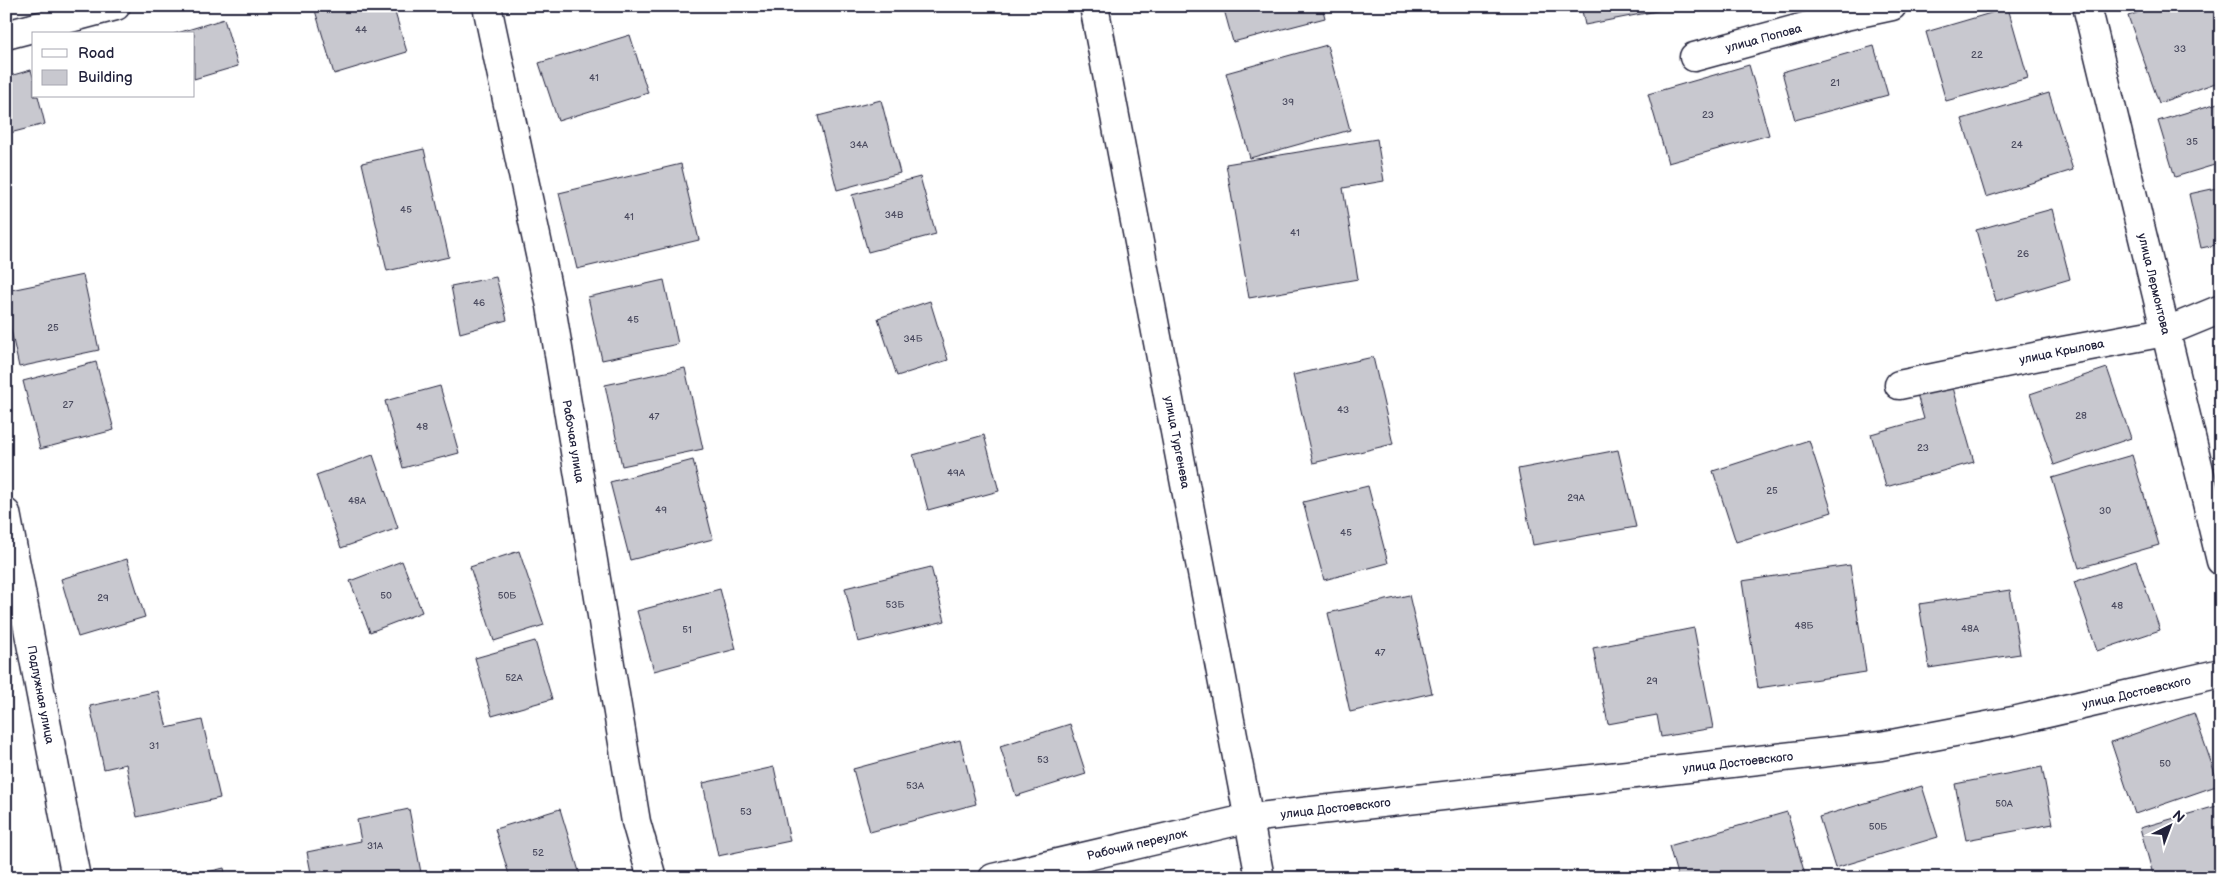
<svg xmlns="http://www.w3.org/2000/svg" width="2227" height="884" viewBox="0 0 2227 884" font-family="'Balsamiq Sans',sans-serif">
  <rect width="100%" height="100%" fill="#fff"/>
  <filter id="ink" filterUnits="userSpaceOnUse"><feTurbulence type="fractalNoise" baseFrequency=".02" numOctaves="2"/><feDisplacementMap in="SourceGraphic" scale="10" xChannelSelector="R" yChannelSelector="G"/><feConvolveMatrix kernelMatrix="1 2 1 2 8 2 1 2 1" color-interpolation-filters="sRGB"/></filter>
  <g filter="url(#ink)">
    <g fill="#c8c8cf" stroke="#22223b">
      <path d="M 317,6 L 393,6 L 407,52 L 334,74 L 314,7 Z"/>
      <path d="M 1223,6 L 1322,6 L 1325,18 L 1233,42 Z"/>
      <path d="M 1581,6 L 1682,6 L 1585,25 Z"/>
      <path d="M 2156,6 L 2221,6 L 2221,81 L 2159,103 L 2128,16 Z"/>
      <path d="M 2008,8 L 2028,78 L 1946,101 L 1926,32 Z"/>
      <path d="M 224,19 L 238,66 L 194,79 L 194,34 L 174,34 Z"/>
      <path d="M 630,35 L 648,93 L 558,121 L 539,63 Z"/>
      <path d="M 1327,45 L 1350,130 L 1250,158 L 1226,73 Z"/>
      <path d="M 1874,46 L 1888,95 L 1795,120 L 1782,72 Z"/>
      <path d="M 1749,65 L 1769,135 L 1668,163 L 1648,94 Z"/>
      <path d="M 31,70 L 34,80 L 34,96 L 38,96 L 45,124 L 6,134 L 6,77 Z"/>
      <path d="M 2049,93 L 2073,170 L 1986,197 L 1962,119 Z"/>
      <path d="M 881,100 L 900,173 L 837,190 L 818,116 Z"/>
      <path d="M 2221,102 L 2221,163 L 2175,177 L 2158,121 Z"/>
      <path d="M 1377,139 L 1384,181 L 1343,188 L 1358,279 L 1249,298 L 1226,164 Z"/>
      <path d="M 424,149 L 449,257 L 387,271 L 362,163 Z"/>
      <path d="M 681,164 L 699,240 L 577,269 L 559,193 Z"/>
      <path d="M 920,177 L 936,234 L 868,252 L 852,195 Z"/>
      <path d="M 2221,187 L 2221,244 L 2201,248 L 2189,194 Z"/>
      <path d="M 2052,209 L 2070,279 L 1996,301 L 1976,230 Z"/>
      <path d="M 83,275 L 99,350 L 19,367 L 6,307 L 6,291 Z"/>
      <path d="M 496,277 L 507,320 L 460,333 L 451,286 Z"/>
      <path d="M 664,280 L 678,344 L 602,360 L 588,297 Z"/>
      <path d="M 930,301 L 948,360 L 897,376 L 878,318 Z"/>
      <path d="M 1373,357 L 1393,444 L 1313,463 L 1293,375 Z"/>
      <path d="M 96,362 L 114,430 L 40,449 L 23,381 Z"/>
      <path d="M 685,368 L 703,449 L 622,466 L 605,385 Z"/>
      <path d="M 2107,368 L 2131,438 L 2054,465 L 2030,394 Z"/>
      <path d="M 1952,384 L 1974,462 L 1886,487 L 1871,434 L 1924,419 L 1917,394 Z"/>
      <path d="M 440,386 L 459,453 L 403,468 L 385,401 Z"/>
      <path d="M 984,435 L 999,491 L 928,510 L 913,455 Z"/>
      <path d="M 1809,440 L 1832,512 L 1736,542 L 1713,471 Z"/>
      <path d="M 1618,450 L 1636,527 L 1533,545 L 1518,469 Z"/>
      <path d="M 373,455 L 398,528 L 341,548 L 316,475 Z"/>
      <path d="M 2132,455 L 2159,545 L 2079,568 L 2052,478 Z"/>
      <path d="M 693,460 L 713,539 L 630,560 L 610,482 Z"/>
      <path d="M 1368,486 L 1388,563 L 1324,580 L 1303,502 Z"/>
      <path d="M 519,551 L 544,625 L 494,641 L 470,567 Z"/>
      <path d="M 127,559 L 145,617 L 78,637 L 61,579 Z"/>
      <path d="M 402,561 L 422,612 L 370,632 L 350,581 Z"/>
      <path d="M 2136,561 L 2160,630 L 2097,651 L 2074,582 Z"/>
      <path d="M 1850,565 L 1866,672 L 1758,688 L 1742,581 Z"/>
      <path d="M 931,567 L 945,621 L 858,642 L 845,588 Z"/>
      <path d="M 720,589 L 736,649 L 654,671 L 637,611 Z"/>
      <path d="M 2010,590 L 2020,654 L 1929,668 L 1919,604 Z"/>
      <path d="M 1409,595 L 1432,693 L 1350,712 L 1328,613 Z"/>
      <path d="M 1694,628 L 1713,728 L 1661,737 L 1657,715 L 1608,724 L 1593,648 Z"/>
      <path d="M 535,641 L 552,699 L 492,716 L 475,658 Z"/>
      <path d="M 158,691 L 167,728 L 202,720 L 220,798 L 137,817 L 126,764 L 104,769 L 90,706 Z"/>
      <path d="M 2194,713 L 2219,785 L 2135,814 L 2111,742 Z"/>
      <path d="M 1070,724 L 1086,774 L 1016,796 L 1000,746 Z"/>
      <path d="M 960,740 L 976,804 L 870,832 L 853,769 Z"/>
      <path d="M 774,767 L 790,841 L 718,856 L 703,783 Z"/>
      <path d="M 2042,767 L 2053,824 L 1966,840 L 1955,784 Z"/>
      <path d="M 1922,786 L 1938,837 L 1835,868 L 1819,817 Z"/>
      <path d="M 2220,805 L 2221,878 L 2154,878 L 2140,828 Z"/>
      <path d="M 409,809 L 422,878 L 312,878 L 307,852 L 361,841 L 357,820 Z"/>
      <path d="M 560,809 L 581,878 L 510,878 L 495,829 Z"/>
      <path d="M 1787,812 L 1806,878 L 1678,878 L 1669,846 Z"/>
      <path d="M 224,868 L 226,878 L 183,878 Z"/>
    </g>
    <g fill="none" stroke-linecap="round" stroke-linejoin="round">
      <defs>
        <g id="minor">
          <path id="s1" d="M 487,6 L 551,306 L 636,822 L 652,878"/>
          <path id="s2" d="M 1094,6 L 1260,878"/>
          <path id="s3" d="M 2087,6 L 2221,561"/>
          <path d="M 6,35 L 116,6"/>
          <path id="s4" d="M 1694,57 L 1845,16 L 1892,6"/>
          <path id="s5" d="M 1899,385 L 2063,351 L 2165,332 L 2221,309"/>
          <path id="s6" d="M 6,513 L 76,878"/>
          <path id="s7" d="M 993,878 L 1250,818 L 1881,746 L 2013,721 L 2221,673"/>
        </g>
      </defs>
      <use href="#minor" stroke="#22223b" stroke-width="31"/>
      <use href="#minor" stroke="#fff" stroke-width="28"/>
    </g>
  </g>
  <g text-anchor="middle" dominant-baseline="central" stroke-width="4" stroke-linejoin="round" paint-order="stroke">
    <g font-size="10" fill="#4c4c60">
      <text x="361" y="30">44</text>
      <text x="2180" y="49">33</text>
      <text x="1977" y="55">22</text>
      <text x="594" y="78">41</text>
      <text x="1835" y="83">21</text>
      <text x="1288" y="102">39</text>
      <text x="1708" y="115">23</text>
      <text x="2192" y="142">35</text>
      <text x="859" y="145">34А</text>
      <text x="2017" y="145">24</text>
      <text x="406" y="210">45</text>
      <text x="894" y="215">34В</text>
      <text x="629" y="217">41</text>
      <text x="1295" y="233">41</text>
      <text x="2023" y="254">26</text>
      <text x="479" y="303">46</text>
      <text x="633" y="320">45</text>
      <text x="53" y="328">25</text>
      <text x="913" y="339">34Б</text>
      <text x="68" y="405">27</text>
      <text x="1343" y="410">43</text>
      <text x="2081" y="416">28</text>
      <text x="654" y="417">47</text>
      <text x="422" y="427">48</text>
      <text x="1923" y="448">23</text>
      <text x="956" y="473">49А</text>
      <text x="1772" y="491">25</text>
      <text x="1576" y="498">29А</text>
      <text x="357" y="501">48А</text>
      <text x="661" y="510">49</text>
      <text x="2105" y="511">30</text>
      <text x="1346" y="533">45</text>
      <text x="386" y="596">50</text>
      <text x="507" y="596">50Б</text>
      <text x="103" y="598">29</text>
      <text x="895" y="605">53Б</text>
      <text x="2117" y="606">48</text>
      <text x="1804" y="626">48Б</text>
      <text x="1970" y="629">48А</text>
      <text x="687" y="630">51</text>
      <text x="1380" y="653">47</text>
      <text x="514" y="678">52А</text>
      <text x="1652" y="681">29</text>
      <text x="154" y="746">31</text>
      <text x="1043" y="760">53</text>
      <text x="2165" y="764">50</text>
      <text x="915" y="786">53А</text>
      <text x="2004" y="804">50А</text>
      <text x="746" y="812">53</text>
      <text x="1878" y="827">50Б</text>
      <text x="375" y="846">31А</text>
      <text x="538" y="853">52</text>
    </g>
    <g font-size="12" fill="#22223b" stroke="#fff">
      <text stroke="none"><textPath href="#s4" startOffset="72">улица Попова</textPath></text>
      <text stroke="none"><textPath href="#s3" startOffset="286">улица Лермонтова</textPath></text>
      <text stroke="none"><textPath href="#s5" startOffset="166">улица Крылова</textPath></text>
      <text stroke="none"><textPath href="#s1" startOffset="444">Рабочая улица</textPath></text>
      <text stroke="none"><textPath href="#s2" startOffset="444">улица Тургенева</textPath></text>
      <text stroke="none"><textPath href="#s7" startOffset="1160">улица Достоевского</textPath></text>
      <text stroke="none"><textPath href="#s6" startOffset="185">Подлужная улица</textPath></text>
      <text stroke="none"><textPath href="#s7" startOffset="755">улица Достоевского</textPath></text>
      <text stroke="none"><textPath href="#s7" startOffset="350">улица Достоевского</textPath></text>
      <text stroke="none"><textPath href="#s7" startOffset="148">Рабочий переулок</textPath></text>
    </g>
  </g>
  <rect width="2227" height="884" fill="none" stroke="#fff" stroke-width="25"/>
  <rect x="12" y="12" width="2202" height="859" fill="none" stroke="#22223b" stroke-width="2" filter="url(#ink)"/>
  <rect x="32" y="32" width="162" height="65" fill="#ffffff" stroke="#a7a7b1"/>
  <rect x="42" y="49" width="25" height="8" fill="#ffffff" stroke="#a7a7b1"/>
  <text x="78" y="58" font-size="15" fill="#22223b">Road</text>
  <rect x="42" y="70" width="25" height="15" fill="#c8c8cf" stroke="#a7a7b1"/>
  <text x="78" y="82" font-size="15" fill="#22223b">Building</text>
  <g transform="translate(2170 826) rotate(42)" stroke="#ffffff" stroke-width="4" paint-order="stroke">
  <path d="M0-4L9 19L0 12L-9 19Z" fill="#22223b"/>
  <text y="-8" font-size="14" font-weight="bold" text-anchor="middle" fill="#22223b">N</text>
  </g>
</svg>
